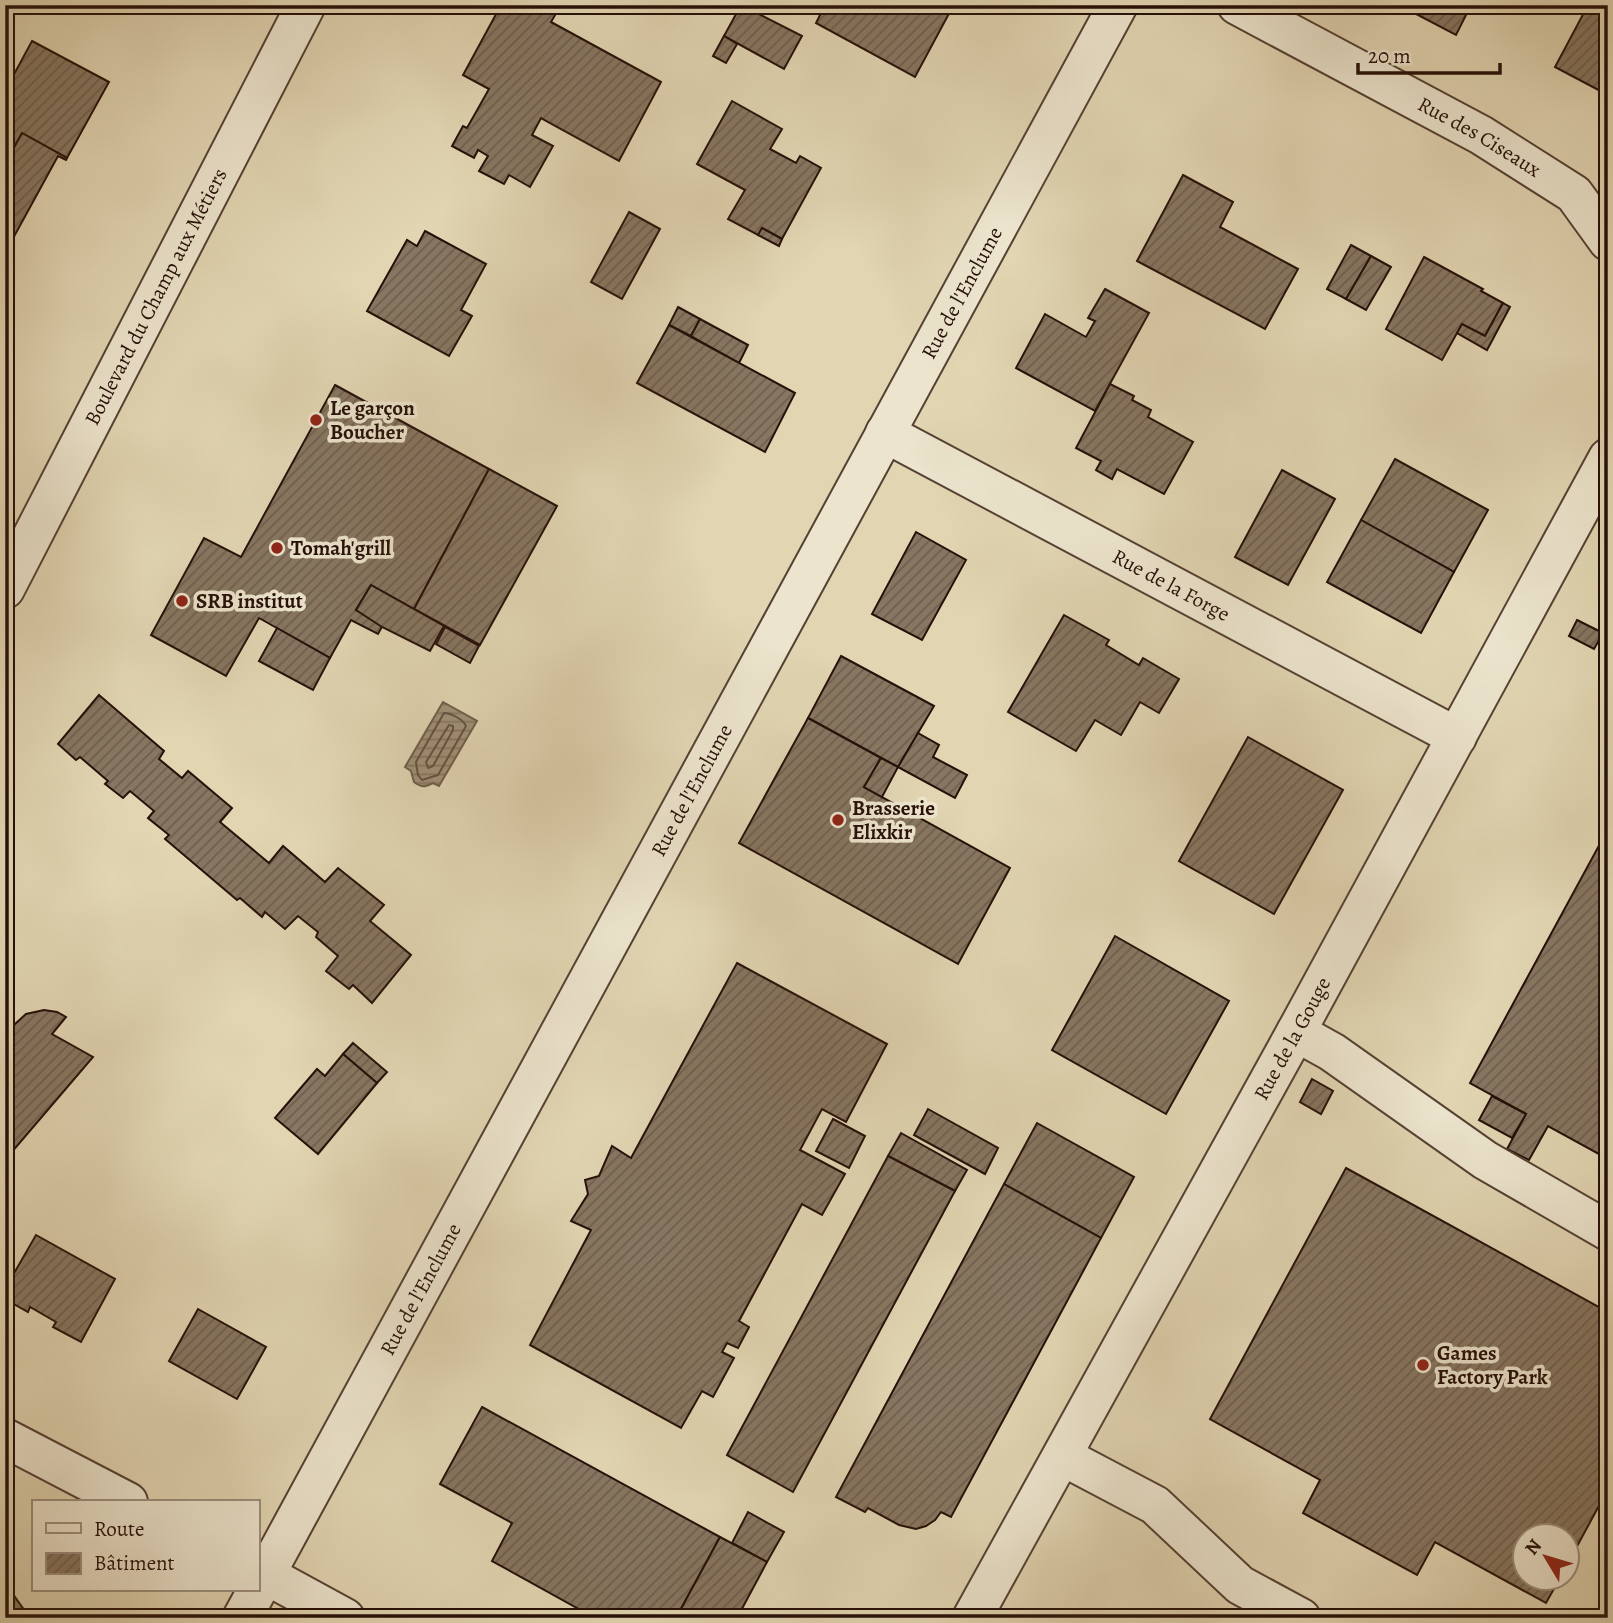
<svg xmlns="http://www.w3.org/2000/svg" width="1613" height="1623" viewBox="0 0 1613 1623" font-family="Alegreya,serif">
  <defs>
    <pattern id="water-rules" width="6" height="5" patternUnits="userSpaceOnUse" patternTransform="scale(1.75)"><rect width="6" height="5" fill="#a19279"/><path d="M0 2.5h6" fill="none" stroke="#837661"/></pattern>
    <pattern id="building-hatch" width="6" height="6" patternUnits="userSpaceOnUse" patternTransform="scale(1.75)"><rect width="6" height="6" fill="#877661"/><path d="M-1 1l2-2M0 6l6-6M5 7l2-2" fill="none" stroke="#6e5f4e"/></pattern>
  </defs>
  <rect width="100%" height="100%" fill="#e1d5b2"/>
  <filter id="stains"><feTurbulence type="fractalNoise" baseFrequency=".00286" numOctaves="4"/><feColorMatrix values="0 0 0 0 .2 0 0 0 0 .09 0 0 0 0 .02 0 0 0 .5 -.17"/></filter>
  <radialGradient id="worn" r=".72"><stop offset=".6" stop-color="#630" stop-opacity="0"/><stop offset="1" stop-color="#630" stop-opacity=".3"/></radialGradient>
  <path fill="url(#water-rules)" stroke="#705e4c" stroke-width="2" d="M 443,702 L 477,721 L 439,786 L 433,783 C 425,787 422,788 414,782 L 411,771 L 405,767 Z"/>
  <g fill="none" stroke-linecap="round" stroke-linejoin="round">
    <g stroke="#645141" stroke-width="2">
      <path d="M 444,713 C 451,713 464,720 466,726 L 438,775 L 422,780 L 418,775 L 416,762 Z"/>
      <path d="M 449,725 L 453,726 L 453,730 L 433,766 L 428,768 L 426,762 Z"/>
    </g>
  </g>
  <g fill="url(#building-hatch)" stroke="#261009" stroke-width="2">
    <path d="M 501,5 L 554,5 L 559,8 L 551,22 L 661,82 L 619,161 L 541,118 L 532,135 L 553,146 L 530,187 L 509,175 L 504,184 L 479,171 L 488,156 L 478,150 L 474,158 L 452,146 L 463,126 L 467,128 L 489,89 L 463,75 Z"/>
    <path d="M 741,5 L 802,36 L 784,69 L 724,36 Z"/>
    <path d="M 825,5 L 946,5 L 952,8 L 915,77 L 816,23 Z"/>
    <path d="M 1399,5 L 1471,5 L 1456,35 Z"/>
    <path d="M 1588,5 L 1608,5 L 1608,95 L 1555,67 Z"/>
    <path d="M 724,36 L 737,44 L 726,63 L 713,56 Z"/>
    <path d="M 32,41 L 109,82 L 67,158 L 22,133 L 15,146 L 5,141 L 5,91 Z"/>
    <path d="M 732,101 L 782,129 L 770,149 L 796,163 L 800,156 L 821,168 L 782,239 L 762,228 L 758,235 L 728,219 L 745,190 L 697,164 Z"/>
    <path d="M 22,133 L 67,158 L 66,160 L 58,156 L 5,253 L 5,141 L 15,146 Z"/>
    <path d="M 1183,175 L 1233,202 L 1220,227 L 1298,269 L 1265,329 L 1137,261 Z"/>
    <path d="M 629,212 L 660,229 L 622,299 L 591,282 Z"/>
    <path d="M 762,228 L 782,239 L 779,246 L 758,235 Z"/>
    <path d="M 425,231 L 486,264 L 461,310 L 472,316 L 449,356 L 367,311 L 407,240 L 417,246 Z"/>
    <path d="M 1351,245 L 1371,256 L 1346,299 L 1327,289 Z"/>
    <path d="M 1371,256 L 1391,267 L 1366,310 L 1346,299 Z"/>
    <path d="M 1424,257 L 1483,289 L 1481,291 L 1503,303 L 1485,336 L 1462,324 L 1442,360 L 1386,329 Z"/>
    <path d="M 1105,289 L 1149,313 L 1095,411 L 1016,368 L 1045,314 L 1086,337 L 1095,321 L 1088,318 Z"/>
    <path d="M 1503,303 L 1510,307 L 1487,350 L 1457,333 L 1462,324 L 1485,336 Z"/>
    <path d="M 678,307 L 700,319 L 691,336 L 669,325 Z"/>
    <path d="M 700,319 L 748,345 L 739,363 L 691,336 Z"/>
    <path d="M 669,325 L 795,393 L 765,452 L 637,383 Z"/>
    <path d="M 1110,384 L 1134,396 L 1132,400 L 1151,410 L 1148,417 L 1193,442 L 1164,494 L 1117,469 L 1112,479 L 1096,470 L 1101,461 L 1076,448 Z"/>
    <path d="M 335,385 L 489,469 L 414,609 L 371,585 L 356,610 L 383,625 L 378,634 L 351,620 L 330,658 L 259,618 L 226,676 L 151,635 L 204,538 L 241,557 Z"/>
    <path d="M 1395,459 L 1488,510 L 1454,572 L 1361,520 Z"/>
    <path d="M 489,469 L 557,506 L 480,645 L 414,609 Z"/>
    <path d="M 1282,470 L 1335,499 L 1288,585 L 1235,557 Z"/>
    <path d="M 1361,520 L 1454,572 L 1421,633 L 1327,582 Z"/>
    <path d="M 916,532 L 966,560 L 922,640 L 872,614 Z"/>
    <path d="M 371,585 L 444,626 L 430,651 L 382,627 L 356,610 Z"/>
    <path d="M 1064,615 L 1109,640 L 1106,645 L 1139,665 L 1143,658 L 1179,679 L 1159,713 L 1140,702 L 1121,735 L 1095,720 L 1076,751 L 1008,712 Z"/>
    <path d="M 1577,620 L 1603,633 L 1594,649 L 1569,636 Z"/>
    <path d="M 445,627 L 479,646 L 470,663 L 436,644 Z"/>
    <path d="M 277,628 L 330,658 L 313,690 L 259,661 Z"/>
    <path d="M 841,656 L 934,706 L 898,767 L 808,718 Z"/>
    <path d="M 99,695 L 164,751 L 159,759 L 182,778 L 188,771 L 232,808 L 220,822 L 269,863 L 283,846 L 325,882 L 338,868 L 384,905 L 370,921 L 411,955 L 372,1003 L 353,985 L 349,989 L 326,971 L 338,956 L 316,937 L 318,932 L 298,916 L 285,929 L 265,912 L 262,917 L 240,898 L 237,900 L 165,839 L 169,835 L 148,818 L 154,811 L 130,791 L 123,798 L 105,784 L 108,781 L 80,757 L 76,760 L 58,744 Z"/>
    <path d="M 808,718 L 881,758 L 864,787 L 1010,868 L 958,964 L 739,843 Z"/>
    <path d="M 918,733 L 939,745 L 933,757 L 967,775 L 955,798 L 898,767 Z"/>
    <path d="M 1248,737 L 1343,790 L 1274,914 L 1179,861 Z"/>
    <path d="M 881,758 L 898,767 L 882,797 L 864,787 Z"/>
    <path d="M 1608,829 L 1608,1159 L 1548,1126 L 1529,1160 L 1507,1149 L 1526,1114 L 1470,1083 Z"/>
    <path d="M 1115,936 L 1229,1001 L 1166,1114 L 1052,1050 Z"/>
    <path d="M 737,963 L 887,1044 L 846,1122 L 822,1109 L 800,1150 L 845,1174 L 822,1215 L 802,1204 L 739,1321 L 749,1327 L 738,1348 L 727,1343 L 722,1352 L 734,1358 L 713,1397 L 702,1391 L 681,1428 L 530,1345 L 591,1230 L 571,1221 L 588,1194 L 585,1180 L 599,1176 L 612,1146 L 631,1158 Z"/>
    <path d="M 44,1010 L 57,1012 L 66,1017 L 52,1034 L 93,1057 L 5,1160 L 5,1019 L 15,1024 L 26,1014 Z"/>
    <path d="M 353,1043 L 387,1072 L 377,1083 L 343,1054 Z"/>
    <path d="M 343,1054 L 377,1083 L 318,1154 L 275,1118 L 317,1069 L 325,1076 Z"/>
    <path d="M 1312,1079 L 1333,1091 L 1321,1114 L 1300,1102 Z"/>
    <path d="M 1492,1096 L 1526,1114 L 1512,1138 L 1479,1120 Z"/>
    <path d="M 928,1109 L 998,1148 L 985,1174 L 914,1135 Z"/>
    <path d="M 833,1119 L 865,1136 L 849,1168 L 816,1151 Z"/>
    <path d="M 1037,1123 L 1134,1177 L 1101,1238 L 1004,1184 Z"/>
    <path d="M 901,1133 L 967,1170 L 955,1191 L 888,1156 Z"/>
    <path d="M 888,1156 L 955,1191 L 793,1492 L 727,1455 Z"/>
    <path d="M 1346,1168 L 1608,1312 L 1608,1489 L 1568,1563 L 1568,1536 L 1526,1536 L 1526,1578 L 1560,1578 L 1546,1603 L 1435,1542 L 1417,1575 L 1303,1513 L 1320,1480 L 1210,1419 Z"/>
    <path d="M 1004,1184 L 1101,1238 L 951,1517 L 941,1512 L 935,1520 L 926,1526 L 916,1529 L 899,1525 L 868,1508 L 865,1512 L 836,1497 Z"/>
    <path d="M 36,1235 L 115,1279 L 81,1342 L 53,1327 L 56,1322 L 30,1307 L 28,1312 L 5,1299 L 5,1289 Z"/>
    <path d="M 198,1309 L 266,1347 L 237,1399 L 169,1361 Z"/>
    <path d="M 482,1407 L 720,1537 L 676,1618 L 595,1618 L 492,1561 L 512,1523 L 440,1484 Z"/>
    <path d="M 748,1512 L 784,1532 L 767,1562 L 732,1543 Z"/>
    <path d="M 720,1537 L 767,1562 L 737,1618 L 676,1618 Z"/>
    <path d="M 15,1597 L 30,1618 L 5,1618 L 5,1604 Z"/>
  </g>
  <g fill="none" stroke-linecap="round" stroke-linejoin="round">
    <defs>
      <g id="minor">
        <path id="s1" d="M 1237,5 L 1481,135 L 1574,194 L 1608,241"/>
        <path id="s2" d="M 885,433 L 1457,737"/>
        <path id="s3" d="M 5,589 L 306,5"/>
        <path d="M 1296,1032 L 1332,1052 L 1485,1160 L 1608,1231"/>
        <path d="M 5,1438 L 128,1502"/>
        <path d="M 1062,1456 L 1155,1505 L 1240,1585 L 1301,1618"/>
        <path d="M 257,1570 L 345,1618"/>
        <path id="s4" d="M 242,1618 L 1118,5"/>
        <path id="s5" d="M 972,1618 L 1296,1032 L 1608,458"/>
      </g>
    </defs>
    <use href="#minor" stroke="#554133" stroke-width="42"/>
    <use href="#minor" stroke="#ece4cd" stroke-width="38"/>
  </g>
  <g fill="#8f2418" stroke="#ece4cd" stroke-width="2.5">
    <circle cx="316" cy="420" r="7"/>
    <circle cx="277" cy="548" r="7"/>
    <circle cx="182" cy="601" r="7"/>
    <circle cx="838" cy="820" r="7"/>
    <circle cx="1423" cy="1365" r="7"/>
  </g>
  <g text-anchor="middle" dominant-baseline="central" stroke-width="7" stroke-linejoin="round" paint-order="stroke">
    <g font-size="21" fill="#261009" stroke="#ece4cd">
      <text stroke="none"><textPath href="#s1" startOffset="276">Rue des Ciseaux</textPath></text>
      <text stroke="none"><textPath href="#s4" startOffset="1508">Rue de l'Enclume</textPath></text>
      <text stroke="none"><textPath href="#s3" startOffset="329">Boulevard du Champ aux Métiers</textPath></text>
      <text stroke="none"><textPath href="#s2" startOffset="324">Rue de la Forge</textPath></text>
      <text stroke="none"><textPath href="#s4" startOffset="942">Rue de l'Enclume</textPath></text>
      <text stroke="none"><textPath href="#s5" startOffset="662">Rue de la Gouge</textPath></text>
      <text stroke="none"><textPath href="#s4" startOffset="374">Rue de l'Enclume</textPath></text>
    </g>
    <g font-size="21" font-weight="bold" fill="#261009" stroke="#ece4cd" text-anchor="start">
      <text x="330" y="408">Le garçon<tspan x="330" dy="24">Boucher</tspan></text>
      <text x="291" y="548">Tomah'grill</text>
      <text x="196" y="601">SRB institut</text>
      <text x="852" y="808">Brasserie<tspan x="852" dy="24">Elixkir</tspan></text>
      <text x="1437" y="1353">Games<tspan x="1437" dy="24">Factory Park</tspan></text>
    </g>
  </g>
  <rect width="1613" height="1623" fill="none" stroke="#e1d5b2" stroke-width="28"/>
  <rect x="7" y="7" width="1599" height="1609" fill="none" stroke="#261009" stroke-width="3.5"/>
  <rect x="14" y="14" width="1585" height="1595" fill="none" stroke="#261009" stroke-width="2"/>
  <rect x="32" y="1500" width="228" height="91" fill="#ece4cd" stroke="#9d8f7f" stroke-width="2"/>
  <rect x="46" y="1523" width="35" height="10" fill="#ece4cd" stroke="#9d8f7f" stroke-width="2"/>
  <text x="94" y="1536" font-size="21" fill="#261009">Route</text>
  <rect x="46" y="1553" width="35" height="21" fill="url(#building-hatch)" stroke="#9d8f7f" stroke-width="2"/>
  <text x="94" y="1570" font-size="21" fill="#261009">Bâtiment</text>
  <g transform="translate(1546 1557) rotate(308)"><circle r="33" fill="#ece4cd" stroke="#9d8f7f" stroke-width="2"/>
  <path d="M0-5L12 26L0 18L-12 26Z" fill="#8f2418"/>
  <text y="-10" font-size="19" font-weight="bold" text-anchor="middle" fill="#261009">N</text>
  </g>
  <path d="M1358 63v10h142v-10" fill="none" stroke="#261009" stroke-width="3.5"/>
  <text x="1368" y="63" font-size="21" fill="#261009" stroke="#ece4cd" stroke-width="5" paint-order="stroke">20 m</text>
  <rect width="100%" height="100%" filter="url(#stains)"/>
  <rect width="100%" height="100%" fill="url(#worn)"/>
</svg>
